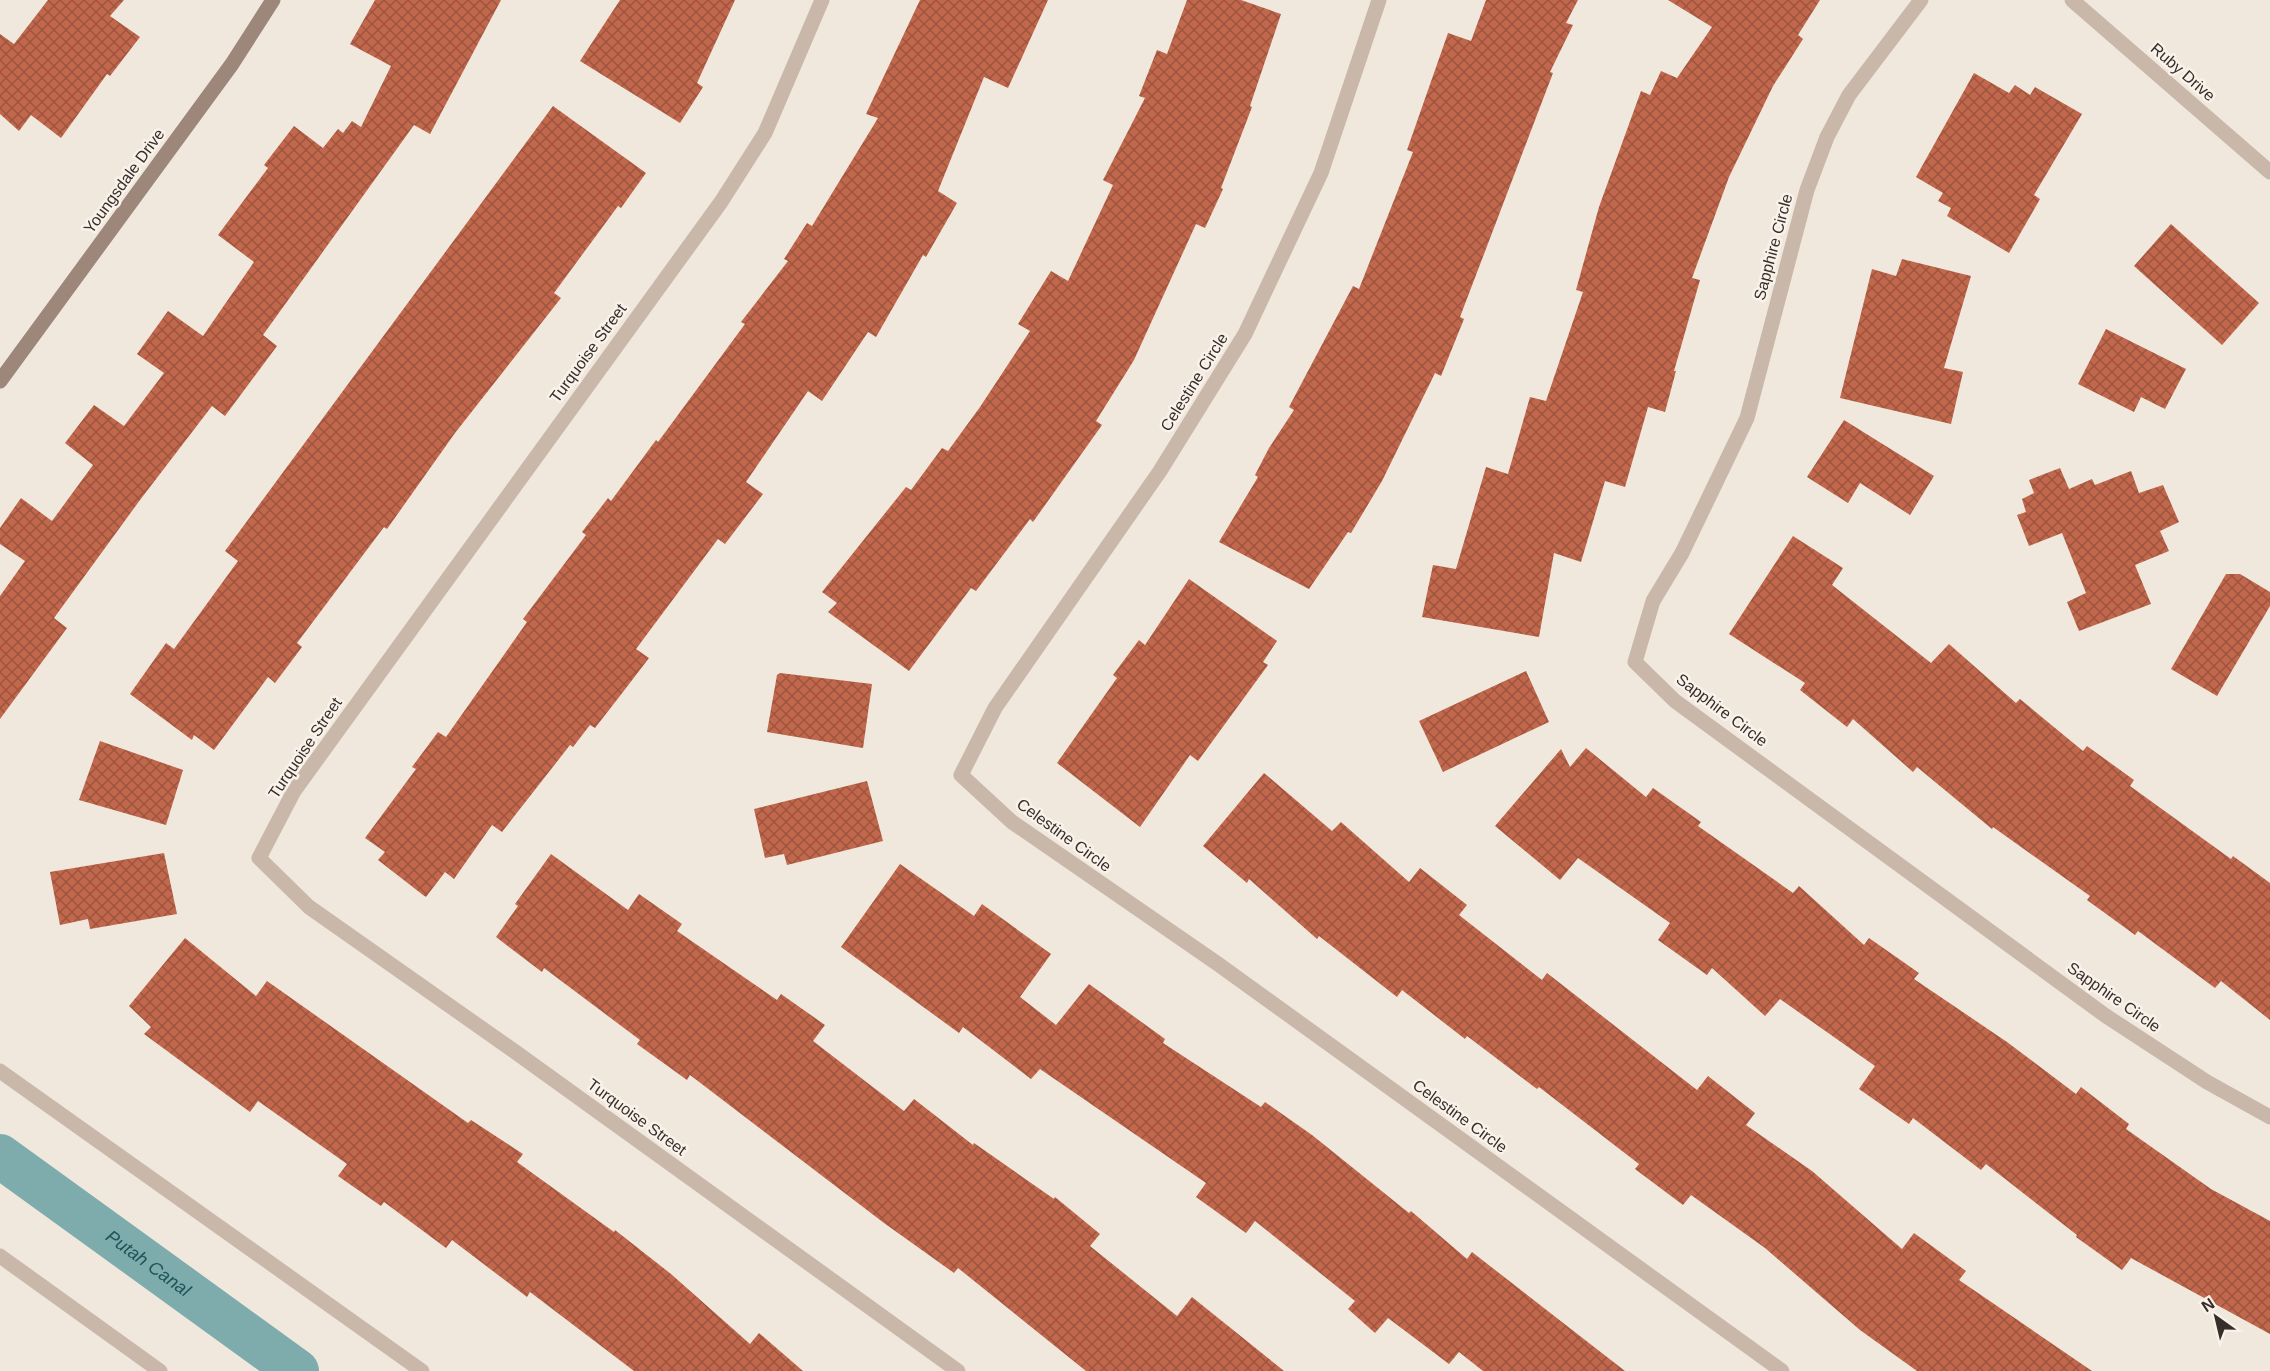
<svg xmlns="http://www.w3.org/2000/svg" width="2270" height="1371" viewBox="0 0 2270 1371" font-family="Helvetica,sans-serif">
  <defs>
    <pattern id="building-cross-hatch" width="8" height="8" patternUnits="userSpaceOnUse" patternTransform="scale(1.5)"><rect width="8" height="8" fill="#c1674c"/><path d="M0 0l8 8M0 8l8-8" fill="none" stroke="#9e553f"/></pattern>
  </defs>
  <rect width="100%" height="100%" fill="#f1e8dd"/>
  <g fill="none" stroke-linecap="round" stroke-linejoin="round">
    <path stroke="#7eacad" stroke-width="44" id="s1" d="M 0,1156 L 297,1371"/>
  </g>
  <g fill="url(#building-cross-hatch)">
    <path d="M 48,0 L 124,0 L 110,16 L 140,37 L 110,76 L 107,74 L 61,138 L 31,115 L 19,131 L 0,114 L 0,34 L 14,44 Z"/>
    <path d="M 375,0 L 501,0 L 430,134 L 414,125 L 263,335 L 277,346 L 225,416 L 212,406 L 140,500 L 54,618 L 67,628 L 0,719 L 0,596 L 25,561 L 0,544 L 0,528 L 21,498 L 52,521 L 93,465 L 65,443 L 94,405 L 124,426 L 164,373 L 137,354 L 168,311 L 203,336 L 254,262 L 218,235 L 268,168 L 264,165 L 294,126 L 323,148 L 338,129 L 343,133 L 352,121 L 361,127 L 391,66 L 350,44 Z"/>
    <path d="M 620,0 L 735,0 L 697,83 L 703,87 L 680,123 L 580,61 Z"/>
    <path d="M 920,0 L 1048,0 L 1008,88 L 984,77 L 938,191 L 957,203 L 926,257 L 923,255 L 876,337 L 868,332 L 822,401 L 808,391 L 746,482 L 763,494 L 725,544 L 718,539 L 636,649 L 649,658 L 623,692 L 595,728 L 590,725 L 573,747 L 570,745 L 502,832 L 492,825 L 454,879 L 445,872 L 426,897 L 423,895 L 378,860 L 385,852 L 365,838 L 416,769 L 412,767 L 438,732 L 446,737 L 527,622 L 523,619 L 586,535 L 582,532 L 608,498 L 611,501 L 656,440 L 658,442 L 745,324 L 741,322 L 788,261 L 784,259 L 807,223 L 812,226 L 878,118 L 866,114 Z"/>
    <path d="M 1187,0 L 1241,0 L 1281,14 L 1250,106 L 1252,107 L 1221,188 L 1223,189 L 1205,228 L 1196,224 L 1134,360 L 1096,421 L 1102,425 L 1033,522 L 1030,519 L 976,591 L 971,588 L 909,671 L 828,612 L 837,603 L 822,592 L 906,487 L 911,490 L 942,448 L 948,451 L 980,407 L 1030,331 L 1018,324 L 1051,271 L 1068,281 L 1113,185 L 1103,180 L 1145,98 L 1139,96 L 1157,50 L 1167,54 Z"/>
    <path d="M 1486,0 L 1578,0 L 1566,23 L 1573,25 L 1550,72 L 1553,73 L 1460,317 L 1464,319 L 1441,376 L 1435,373 L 1382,481 L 1351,533 L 1348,532 L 1309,589 L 1219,542 L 1258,477 L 1255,475 L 1269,448 L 1294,410 L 1289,407 L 1353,286 L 1359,289 L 1413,152 L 1407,150 L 1448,33 L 1471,41 Z"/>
    <path d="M 1668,0 L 1820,0 L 1798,35 L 1803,39 L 1773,86 L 1729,177 L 1692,278 L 1700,280 L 1674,371 L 1676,371 L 1665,412 L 1648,407 L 1625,487 L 1605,481 L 1581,562 L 1554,553 L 1539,637 L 1422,617 L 1433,565 L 1456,569 L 1486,467 L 1508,474 L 1530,397 L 1546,401 L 1583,292 L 1576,290 L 1599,207 L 1641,91 L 1650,95 L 1661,71 L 1677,78 L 1712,27 Z"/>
    <path d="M 1974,73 L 2009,93 L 2015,85 L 2030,95 L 2035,87 L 2082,114 L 2034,195 L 2040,199 L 2009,253 L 1947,216 L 1951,208 L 1938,201 L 1943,193 L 1916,177 Z"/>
    <path d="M 553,106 L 646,173 L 621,208 L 618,206 L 554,293 L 561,298 L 455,433 L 387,529 L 384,527 L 297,643 L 302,647 L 275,683 L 268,677 L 214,750 L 194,735 L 192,740 L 130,694 L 166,643 L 174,649 L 238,561 L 225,551 Z"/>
    <path d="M 2171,224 L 2259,303 L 2222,345 L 2134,266 Z"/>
    <path d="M 1902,259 L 1971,276 L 1944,368 L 1963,372 L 1951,424 L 1840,398 L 1872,269 L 1896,276 Z"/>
    <path d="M 2106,329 L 2186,369 L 2165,409 L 2141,397 L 2134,412 L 2078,384 Z"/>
    <path d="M 1844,420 L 1934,476 L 1910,515 L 1860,483 L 1848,503 L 1807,477 Z"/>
    <path d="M 2060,468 L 2069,489 L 2092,479 L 2095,485 L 2131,471 L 2139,493 L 2163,485 L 2179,522 L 2160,531 L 2169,551 L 2135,565 L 2151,604 L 2079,631 L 2067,602 L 2086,593 L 2062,533 L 2029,546 L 2017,515 L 2026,512 L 2022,499 L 2034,493 L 2029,480 Z"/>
    <path d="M 1793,536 L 1843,568 L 1832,585 L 1931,663 L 1949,644 L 2016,703 L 2020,699 L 2083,751 L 2087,746 L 2134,780 L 2130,786 L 2231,859 L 2233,856 L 2270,883 L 2270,1020 L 2221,981 L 2215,988 L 2138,931 L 2135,935 L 2087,900 L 2090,896 L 1993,827 L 1992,829 L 1917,767 L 1913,772 L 1853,719 L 1847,727 L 1800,690 L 1805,683 L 1729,634 Z"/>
    <path d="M 2226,574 L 2240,574 L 2270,592 L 2270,606 L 2217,696 L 2171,669 Z"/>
    <path d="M 1189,579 L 1277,641 L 1263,662 L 1268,665 L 1198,761 L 1190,755 L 1140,827 L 1057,763 L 1117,678 L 1113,675 L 1139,640 L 1145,645 Z"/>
    <path d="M 1526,671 L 1549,722 L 1443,772 L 1419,721 Z"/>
    <path d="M 780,673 L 872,684 L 863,748 L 767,732 L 777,675 Z"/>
    <path d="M 100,741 L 183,770 L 166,825 L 79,800 Z"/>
    <path d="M 1586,748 L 1646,797 L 1653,788 L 1701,822 L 1698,826 L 1793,893 L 1799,886 L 1864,945 L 1869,938 L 1919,973 L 1914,979 L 2007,1042 L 2076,1094 L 2081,1087 L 2129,1124 L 2126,1129 L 2211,1189 L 2270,1221 L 2270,1334 L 2131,1258 L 2122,1270 L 2076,1237 L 2077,1235 L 1986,1164 L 1981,1170 L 1913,1118 L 1909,1124 L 1859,1089 L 1875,1066 L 1780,999 L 1765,1016 L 1712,968 L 1707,975 L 1658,940 L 1670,923 L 1578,858 L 1560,880 L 1495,826 L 1561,749 L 1570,767 Z"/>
    <path d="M 1264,773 L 1332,831 L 1341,822 L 1409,882 L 1420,868 L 1467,905 L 1459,915 L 1542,980 L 1547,973 L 1697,1090 L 1708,1076 L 1755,1113 L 1746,1125 L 1812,1171 L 1902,1249 L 1914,1233 L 1966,1271 L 1959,1280 L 2092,1371 L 1917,1371 L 1860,1330 L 1765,1248 L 1691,1195 L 1683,1205 L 1635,1169 L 1639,1164 L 1539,1087 L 1537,1089 L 1467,1036 L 1465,1039 L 1402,990 L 1397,997 L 1319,936 L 1317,939 L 1249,879 L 1247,883 L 1203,846 Z"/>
    <path d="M 867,781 L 883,841 L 787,865 L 784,854 L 765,858 L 754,809 Z"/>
    <path d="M 164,853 L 177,914 L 90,929 L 88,919 L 60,925 L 50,872 Z"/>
    <path d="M 551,854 L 628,910 L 639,894 L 682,924 L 677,931 L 777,1000 L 781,994 L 825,1025 L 813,1041 L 904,1111 L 914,1099 L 973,1145 L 974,1143 L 1054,1199 L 1055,1197 L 1100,1234 L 1090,1246 L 1177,1316 L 1192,1297 L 1284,1371 L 1086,1371 L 958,1268 L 954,1273 L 884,1223 L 690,1075 L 687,1080 L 637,1044 L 640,1040 L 544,968 L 542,972 L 496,937 L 518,906 L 515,904 Z"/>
    <path d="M 900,864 L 974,916 L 982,904 L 1051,954 L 1020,997 L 1056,1025 L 1089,984 L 1165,1039 L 1163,1043 L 1261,1107 L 1265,1102 L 1312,1135 L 1409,1213 L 1411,1211 L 1467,1259 L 1472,1252 L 1625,1371 L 1483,1371 L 1459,1352 L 1449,1364 L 1388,1318 L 1375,1333 L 1348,1309 L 1355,1301 L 1255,1221 L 1246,1233 L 1196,1197 L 1206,1183 L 1040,1069 L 1031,1079 L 963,1027 L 959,1033 L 841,947 Z"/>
    <path d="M 185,938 L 256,996 L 267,981 L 468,1123 L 471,1120 L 523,1154 L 517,1162 L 614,1232 L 615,1230 L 671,1274 L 750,1344 L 759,1333 L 803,1371 L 634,1371 L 530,1292 L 527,1297 L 452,1240 L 446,1248 L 384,1202 L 381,1206 L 338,1176 L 347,1164 L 258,1101 L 250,1112 L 144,1034 L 151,1027 L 129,1006 Z"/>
  </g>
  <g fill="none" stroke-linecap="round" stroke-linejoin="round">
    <g stroke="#c9b8aa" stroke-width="15">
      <path d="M 0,1071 L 422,1371"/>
      <path d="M 0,1256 L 160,1371"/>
    </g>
    <g stroke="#c9b8aa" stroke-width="15">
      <path d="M 822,0 L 765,133 L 721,202 L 294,791 L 259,858 L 309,907 L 514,1051 L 958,1371"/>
      <path d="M 1379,0 L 1321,173 L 1245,334 L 1160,471 L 995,708 L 961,775 L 1012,822 L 1218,964 L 1782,1371"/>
      <path d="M 1921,0 L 1849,95 L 1827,137 L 1807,190 L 1747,418 L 1682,553 L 1653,601 L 1635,662 L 1675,701 L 2106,1016 L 2207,1082 L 2270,1117"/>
      <path d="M 2072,0 L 2270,172"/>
    </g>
    <path stroke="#9d877b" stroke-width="15" d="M 0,381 L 232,64 L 273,0"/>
  </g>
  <g text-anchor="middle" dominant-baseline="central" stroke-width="5" stroke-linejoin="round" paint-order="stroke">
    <g font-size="16" fill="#372d29" stroke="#f9f2ea">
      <text transform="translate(2183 72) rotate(41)">Ruby Drive</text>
      <text transform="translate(124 181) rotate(-54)">Youngsdale Drive</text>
      <text transform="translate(1773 247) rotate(-75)">Sapphire Circle</text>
      <text transform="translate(588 353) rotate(-54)">Turquoise Street</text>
      <text transform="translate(1194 382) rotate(-58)">Celestine Circle</text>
      <text transform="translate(1722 710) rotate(37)">Sapphire Circle</text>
      <text transform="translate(305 748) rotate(-56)">Turquoise Street</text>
      <text transform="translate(1064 835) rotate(36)">Celestine Circle</text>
      <text transform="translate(2114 997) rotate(35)">Sapphire Circle</text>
      <text transform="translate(1460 1116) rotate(36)">Celestine Circle</text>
      <text transform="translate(637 1117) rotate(36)">Turquoise Street</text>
    </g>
    <g font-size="18" font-style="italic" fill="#205457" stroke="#f9f2ea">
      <text stroke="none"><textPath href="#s1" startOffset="183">Putah Canal</textPath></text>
    </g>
  </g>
  <g transform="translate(2216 1317) rotate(326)" stroke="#f9f2ea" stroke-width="4.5" paint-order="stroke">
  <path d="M0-4.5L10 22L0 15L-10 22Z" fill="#372d29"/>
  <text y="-9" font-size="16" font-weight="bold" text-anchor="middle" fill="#372d29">N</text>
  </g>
</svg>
